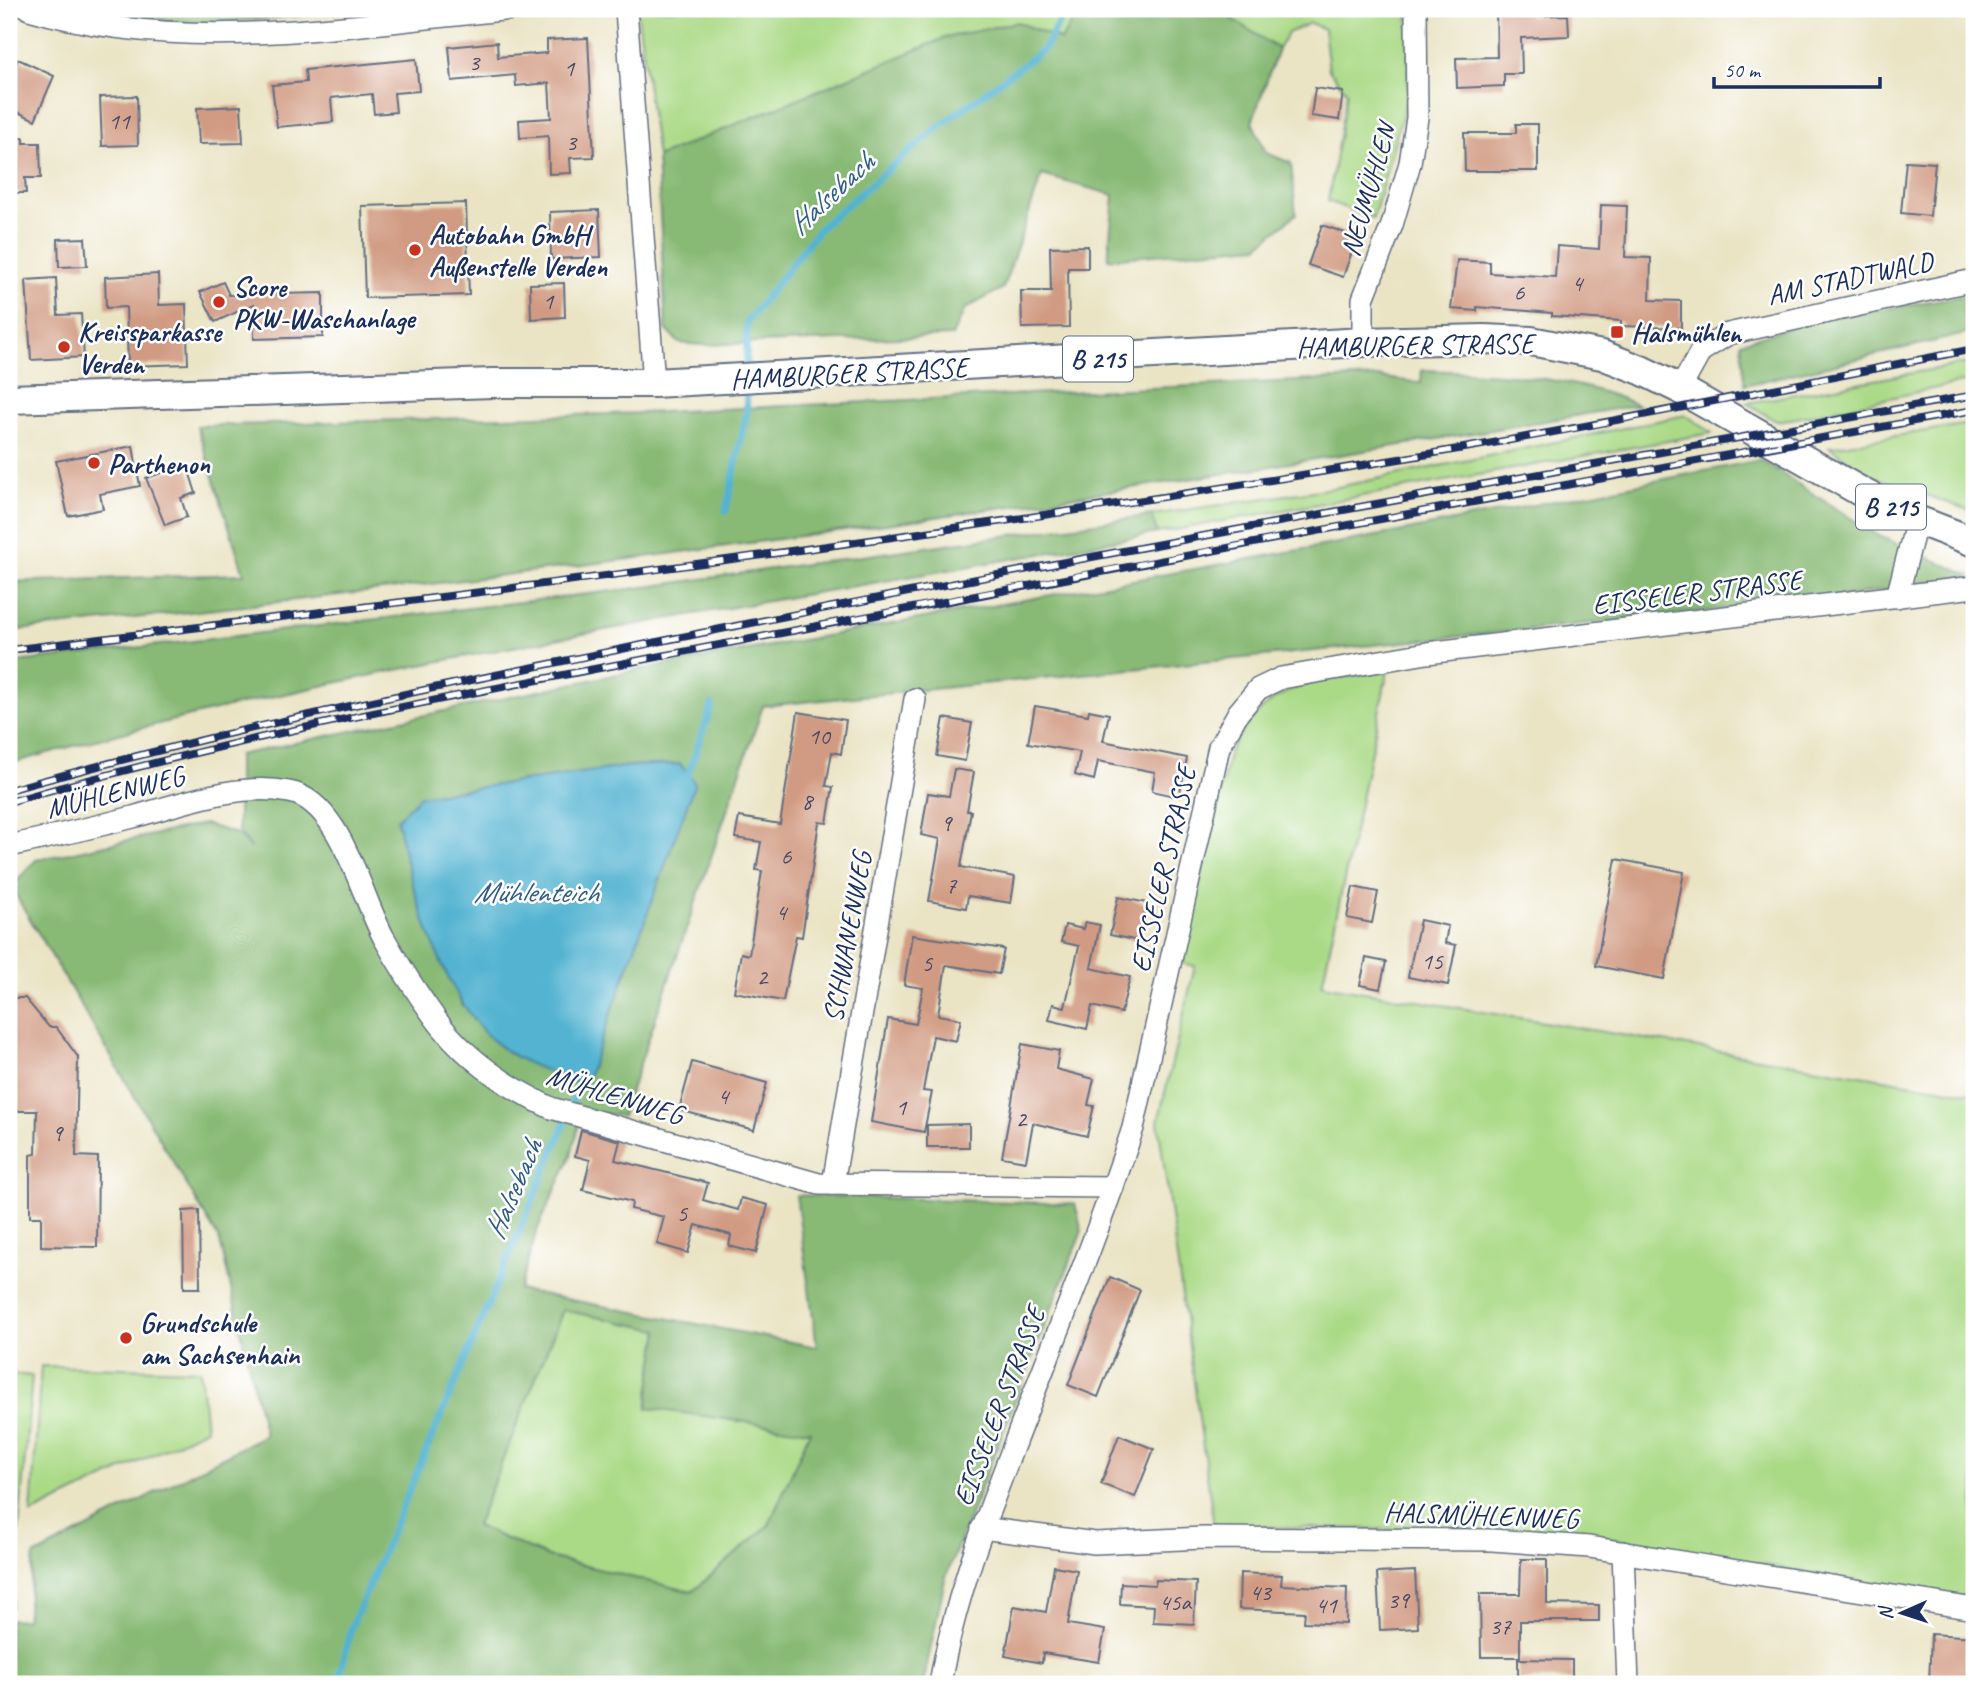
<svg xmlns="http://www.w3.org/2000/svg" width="1983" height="1693" viewBox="0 0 1983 1693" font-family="Caveat,sans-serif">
  <rect width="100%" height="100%" fill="#fff"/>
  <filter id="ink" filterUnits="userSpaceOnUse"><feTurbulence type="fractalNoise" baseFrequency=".0143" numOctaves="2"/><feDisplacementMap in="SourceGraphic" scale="14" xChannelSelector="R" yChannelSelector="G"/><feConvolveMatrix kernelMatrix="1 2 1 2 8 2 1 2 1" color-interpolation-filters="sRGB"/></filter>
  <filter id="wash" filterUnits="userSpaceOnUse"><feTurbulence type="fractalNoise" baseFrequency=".00686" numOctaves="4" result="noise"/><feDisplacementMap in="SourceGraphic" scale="28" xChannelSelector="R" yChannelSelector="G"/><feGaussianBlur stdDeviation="1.57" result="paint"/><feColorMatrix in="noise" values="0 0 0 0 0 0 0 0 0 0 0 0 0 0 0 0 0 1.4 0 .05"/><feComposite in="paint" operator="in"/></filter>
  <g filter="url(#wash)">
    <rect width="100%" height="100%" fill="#eae4c5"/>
    <g fill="#abda87" stroke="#638472" stroke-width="2">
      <path d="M 637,9 L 1079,9 L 1062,40 L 1017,22 L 945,38 L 657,157 Z"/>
      <path d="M 1217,9 L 1408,9 L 1408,94 L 1373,219 L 1328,201 L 1347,92 L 1329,70 L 1324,29 L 1310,23 L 1288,33 L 1278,49 Z"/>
      <path d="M 1974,362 L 1974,380 L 1796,418 L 1776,421 L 1747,403 Z"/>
      <path d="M 1686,415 L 1712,433 L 1157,533 L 1152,515 L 1333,488 Z"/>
      <path d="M 1974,423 L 1974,512 L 1873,476 L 1829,447 Z"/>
      <path d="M 1388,670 L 1322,985 L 1974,1094 L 1974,1602 L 1582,1533 L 1214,1526 L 1158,1122 L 1195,966 L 1182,963 L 1230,750 C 1272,678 1313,683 1388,670 Z"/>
      <path d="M 563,1310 L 659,1330 L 647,1408 L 810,1431 L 769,1525 L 692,1592 L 548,1557 L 476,1526 Z"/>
      <path d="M 41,1366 L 200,1370 L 206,1429 L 31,1514 Z"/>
      <path d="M 9,1374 L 32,1376 L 12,1607 L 9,1606 Z"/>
    </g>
    <g fill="#88ba74" stroke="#527469" stroke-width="2" fill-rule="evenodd">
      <path d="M 85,9 L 364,9 C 272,19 175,32 85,9 Z"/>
      <path d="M 1079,9 L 1217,9 L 1278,49 L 1252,122 L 1266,153 L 1291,163 L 1296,214 L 1258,246 L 1108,259 L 1114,195 L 1042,175 L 1003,288 L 965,309 L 952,336 L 701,345 L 679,343 L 666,329 L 657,157 L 945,38 L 1017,22 L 1061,40 Z"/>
      <path d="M 1974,294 L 1974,332 L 1745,385 L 1741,342 L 1816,320 Z"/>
      <path d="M 1422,370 C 1495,373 1571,375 1638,405 C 1098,499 555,576 9,631 L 9,582 L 244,574 L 197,426 L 641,413 L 1377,377 L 1421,383 Z"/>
      <path d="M 1760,460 L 1879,536 L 1971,576 L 1859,594 L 1652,617 L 763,706 L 622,1116 L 582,1111 L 571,1156 L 538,1228 L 519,1290 L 817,1347 L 796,1195 L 1075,1204 L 1082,1231 L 945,1579 L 923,1684 L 9,1684 L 9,1619 L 26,1620 L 34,1556 L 265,1435 L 220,1241 L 11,887 L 36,860 L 204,824 L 237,834 L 251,849 L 238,830 L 238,755 L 632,671 L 1393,533 ZM 680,764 L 593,1060 L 585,1084 L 462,1005 L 416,894 L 421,796 L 630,766 ZM 563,1310 L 659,1330 L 647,1408 L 810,1431 L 769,1525 L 692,1592 L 548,1557 L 476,1526 Z"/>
      <path d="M 1152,515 L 1157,533 C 773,604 384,656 9,764 L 9,663 L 638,588 Z"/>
    </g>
    <path fill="#53b3d1" stroke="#377198" stroke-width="2" d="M 680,764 L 695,783 L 585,1085 C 550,1072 513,1062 486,1034 C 441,987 408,882 397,819 L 420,796 L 630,766 Z"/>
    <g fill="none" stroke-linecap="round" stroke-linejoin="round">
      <g stroke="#53b3d1" stroke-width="7">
        <path d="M 746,373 L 747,322 L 820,228 L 936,129 L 1044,49 L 1066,9"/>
        <path d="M 726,511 L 747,411 L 746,385"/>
        <path d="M 686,780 L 712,705"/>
        <path d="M 338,1684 L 351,1628 L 562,1131 L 582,1075"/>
      </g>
    </g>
    <g id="blocks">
      <g fill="#d19b83">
        <path d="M 1496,9 L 1529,9 L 1529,16 L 1568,15 L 1569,36 L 1521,38 L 1522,74 L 1504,74 L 1504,86 L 1457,88 L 1456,58 L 1497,57 Z"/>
        <path d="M 588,38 L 594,157 L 570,158 L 571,173 L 549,174 L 548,136 L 520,138 L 519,120 L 551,118 L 549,83 L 516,86 L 515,75 L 452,81 L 449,47 L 497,42 L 498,57 L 547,53 L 547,40 Z"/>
        <path d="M 18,59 L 54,76 L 35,120 L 9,108 L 9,80 Z"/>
        <path d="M 416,59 L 419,91 L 394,93 L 396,112 L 374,114 L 372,94 L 331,98 L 333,122 L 277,127 L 272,85 L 306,82 L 305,70 Z"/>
        <path d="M 1315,88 L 1343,92 L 1339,120 L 1311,116 Z"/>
        <path d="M 137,96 L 138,145 L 102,146 L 100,97 Z"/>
        <path d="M 241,106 L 243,143 L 199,144 L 197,108 Z"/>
        <path d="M 1516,124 L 1538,124 L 1538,171 L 1465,171 L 1464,133 L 1516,133 Z"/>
        <path d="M 24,138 L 24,143 L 40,143 L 41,178 L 25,178 L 26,193 L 9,193 L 9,139 Z"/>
        <path d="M 1906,161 L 1935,163 L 1930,216 L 1901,213 Z"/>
        <path d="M 466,203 L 469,295 L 365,298 L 362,206 Z"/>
        <path d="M 1601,205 L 1627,206 L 1625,257 L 1651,258 L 1650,300 L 1681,301 L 1681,328 L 1621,326 L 1621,321 L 1552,316 L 1552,313 L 1477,307 L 1477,311 L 1451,309 L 1457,260 L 1490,262 L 1490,273 L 1555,277 L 1557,246 L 1599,249 Z"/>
        <path d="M 599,210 L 601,257 L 551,259 L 550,212 Z"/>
        <path d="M 1322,225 L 1357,237 L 1343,277 L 1308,265 Z"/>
        <path d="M 85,238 L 87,266 L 59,267 L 58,239 Z"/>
        <path d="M 1088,246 L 1088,268 L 1068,268 L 1069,327 L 1022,328 L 1021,291 L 1051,291 L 1050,247 Z"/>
        <path d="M 158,274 L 159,305 L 186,304 L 188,364 L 128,366 L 126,307 L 106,308 L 105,277 Z"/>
        <path d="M 56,278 L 58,315 L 81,314 L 84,357 L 31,360 L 26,280 Z"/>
        <path d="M 223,282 L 229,295 L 323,293 L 323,337 L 254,339 L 254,304 L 215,322 L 200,292 Z"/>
        <path d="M 564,283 L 565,317 L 531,319 L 530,284 Z"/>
        <path d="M 133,446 L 140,486 L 100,494 L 103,509 L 68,516 L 56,461 Z"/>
        <path d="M 187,465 L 196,493 L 181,498 L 187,517 L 165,525 L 146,478 Z"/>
        <path d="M 1035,706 L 1088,715 L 1089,710 L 1109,714 L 1103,741 L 1187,758 L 1179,797 L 1152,791 L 1155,772 L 1098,761 L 1094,780 L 1075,775 L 1080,752 L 1028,743 Z"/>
        <path d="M 798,712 L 846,720 L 841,754 L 832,752 L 826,786 L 833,787 L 827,823 L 819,822 L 802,937 L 796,936 L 783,1001 L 734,992 L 741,953 L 749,955 L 762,871 L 756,870 L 761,842 L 735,838 L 739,817 L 780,824 Z"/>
        <path d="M 944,718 L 972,723 L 965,761 L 937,756 Z"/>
        <path d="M 954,769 L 974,772 L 967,811 L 971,811 L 961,867 L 1015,877 L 1011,903 L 968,896 L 966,908 L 929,901 L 940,839 L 921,835 L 928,793 L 949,796 Z"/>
        <path d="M 1616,859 L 1684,872 L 1664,979 L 1596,966 Z"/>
        <path d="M 1353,887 L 1378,892 L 1372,923 L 1347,918 Z"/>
        <path d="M 1118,897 L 1147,903 L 1139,941 L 1110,935 Z"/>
        <path d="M 1420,920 L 1448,926 L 1445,943 L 1456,945 L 1448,985 L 1408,977 Z"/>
        <path d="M 1085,922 L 1100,925 L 1091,968 L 1130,977 L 1121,1013 L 1092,1006 L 1087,1029 L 1049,1020 L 1053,1004 L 1065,1007 L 1079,946 L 1061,942 L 1065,925 L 1083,929 Z"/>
        <path d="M 912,935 L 1004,949 L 999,974 L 946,965 L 938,1015 L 961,1019 L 956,1041 L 933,1036 L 923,1091 L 932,1092 L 924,1132 L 871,1122 L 888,1019 L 916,1024 L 923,988 L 904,985 Z"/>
        <path d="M 1366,958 L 1386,962 L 1380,989 L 1360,985 Z"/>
        <path d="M 9,998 L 25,998 L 49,1027 L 56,1027 L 78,1057 L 76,1156 L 98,1157 L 97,1247 L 41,1246 L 41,1217 L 30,1217 L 30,1155 L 36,1154 L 37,1111 L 9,1111 Z"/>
        <path d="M 1022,1044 L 1059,1051 L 1056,1069 L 1094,1079 L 1088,1105 L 1094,1106 L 1087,1136 L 1033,1123 L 1026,1161 L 1002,1157 Z"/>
        <path d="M 692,1062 L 767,1083 L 754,1130 L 679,1110 Z"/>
        <path d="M 969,1124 L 969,1147 L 927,1147 L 927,1125 Z"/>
        <path d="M 581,1130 L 620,1141 L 615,1160 L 708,1183 L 703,1200 L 738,1210 L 741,1198 L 768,1205 L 756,1253 L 729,1246 L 731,1235 L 696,1225 L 688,1253 L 657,1244 L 664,1217 L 631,1209 L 632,1202 L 583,1190 L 590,1160 L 575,1156 Z"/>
        <path d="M 199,1210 L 200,1288 L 184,1288 L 183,1211 Z"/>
        <path d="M 1110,1277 L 1140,1290 L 1098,1397 L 1068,1385 Z"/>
        <path d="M 1119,1435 L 1154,1449 L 1135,1497 L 1101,1484 Z"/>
        <path d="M 1521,1559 L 1547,1559 L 1547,1604 L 1599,1605 L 1599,1621 L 1520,1621 L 1520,1657 L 1481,1657 L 1480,1594 L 1520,1594 Z"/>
        <path d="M 1054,1566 L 1077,1570 L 1068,1624 L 1105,1630 L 1099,1662 L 1043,1653 L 1042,1663 L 1005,1656 L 1014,1606 L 1046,1612 Z"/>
        <path d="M 1415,1571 L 1418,1628 L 1380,1630 L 1377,1573 Z"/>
        <path d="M 1240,1573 L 1282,1575 L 1281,1585 L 1347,1588 L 1346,1624 L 1304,1622 L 1305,1612 L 1239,1609 Z"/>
        <path d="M 1156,1580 L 1196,1582 L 1194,1624 L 1153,1622 L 1154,1606 L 1120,1604 L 1121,1583 L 1155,1585 Z"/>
        <path d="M 1931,1634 L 1974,1637 L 1974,1683 L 1958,1680 L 1957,1684 L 1929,1684 Z"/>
        <path d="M 1518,1659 L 1572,1660 L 1572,1680 L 1518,1680 Z"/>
      </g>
    </g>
  </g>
  <g filter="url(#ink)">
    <use href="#blocks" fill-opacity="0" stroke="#636e82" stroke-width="2"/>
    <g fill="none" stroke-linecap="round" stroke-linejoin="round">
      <defs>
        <g id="minor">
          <path d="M 29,9 C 187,56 353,24 513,9"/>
          <path d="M 626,9 L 654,383"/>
          <path d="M 1363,342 L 1363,299 L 1392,225 L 1410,163 L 1417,118 L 1416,9"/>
          <path d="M 1680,389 L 1701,351 L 1728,334 L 1974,280"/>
          <path d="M 1897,597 L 1917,520"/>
          <path d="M 9,846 C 50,837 91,828 133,817 C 181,804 238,782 289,792 C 341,801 361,897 384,938 C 399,965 417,993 435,1018 C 465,1059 507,1087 551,1108 L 819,1184 L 1113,1187"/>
          <path d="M 833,1184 L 915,699"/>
          <path d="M 982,1528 L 1095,1543 L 1203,1538 L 1492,1540 L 1589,1547 L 1974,1609"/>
          <path d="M 1623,1552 L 1628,1684"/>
          <path d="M 940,1684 C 954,1600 985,1521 1015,1442 C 1055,1338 1098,1234 1133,1128 L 1219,747 L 1238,713 L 1258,689 L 1281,678 L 1427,653 L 1974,587"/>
        </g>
        <path id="major" d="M 9,399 L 493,383 L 654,383 L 1363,342 L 1484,339 L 1531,341 L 1602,355 L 1641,370 L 1680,389 L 1865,494 L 1917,520 L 1974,542"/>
      </defs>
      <use href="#minor" stroke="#636e82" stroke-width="24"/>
      <use href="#major" stroke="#636e82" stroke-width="32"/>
      <use href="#minor" stroke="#fff" stroke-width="21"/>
      <use href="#major" stroke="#fff" stroke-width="28"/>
      <defs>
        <g id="rail">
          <path d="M 9,650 C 495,592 981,531 1464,448 C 1635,419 1804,382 1974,349"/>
          <path d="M 9,790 C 245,724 485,677 726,628 C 1141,545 1558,471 1974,395"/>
          <path d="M 9,802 C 261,729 519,684 776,634 C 1175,556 1574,483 1974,410"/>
        </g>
      </defs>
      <use href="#rail" stroke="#1b2f5e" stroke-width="8"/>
      <use href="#rail" stroke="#fff" stroke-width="5" stroke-dasharray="16" stroke-linecap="butt"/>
    </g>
  </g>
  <g fill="#c8321e" stroke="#fff" stroke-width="2.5">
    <circle cx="415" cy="250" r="7"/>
    <circle cx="219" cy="302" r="7"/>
    <rect x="1610" y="325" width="14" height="14" rx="3.5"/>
    <circle cx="64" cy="347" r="7"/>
    <circle cx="94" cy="463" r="7"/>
    <circle cx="126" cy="1338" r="7"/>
  </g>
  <g text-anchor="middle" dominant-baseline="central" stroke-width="5" stroke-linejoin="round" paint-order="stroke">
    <g font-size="24" fill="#484a67">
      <text x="474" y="62">3</text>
      <text x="569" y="68">1</text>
      <text x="119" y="121">11</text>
      <text x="571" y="142">3</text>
      <text x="1577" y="283">4</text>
      <text x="1519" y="292">6</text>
      <text x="548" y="301">1</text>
      <text x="819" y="736">10</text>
      <text x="807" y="801">8</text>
      <text x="946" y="823">9</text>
      <text x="786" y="856">6</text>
      <text x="951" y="885">7</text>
      <text x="781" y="912">4</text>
      <text x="1432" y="961">15</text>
      <text x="927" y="963">5</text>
      <text x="762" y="977">2</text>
      <text x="723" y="1096">4</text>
      <text x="901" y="1107">1</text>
      <text x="1021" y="1119">2</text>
      <text x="57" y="1133">9</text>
      <text x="682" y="1213">5</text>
      <text x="1260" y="1592">43</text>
      <text x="1398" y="1600">39</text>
      <text x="1175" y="1602">45a</text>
      <text x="1326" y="1605">41</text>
      <text x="1500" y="1626">37</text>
    </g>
    <g fill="#fff" stroke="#5f6d8e" stroke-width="2">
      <rect x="1063" y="336.5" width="70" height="45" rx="5"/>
      <rect x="1856" y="484.5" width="70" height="45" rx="5"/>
    </g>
    <g font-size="26" font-weight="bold" fill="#1b2f5e">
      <text x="1098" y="359">B 215</text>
      <text x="1891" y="507">B 215</text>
    </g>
    <g font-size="28" fill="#1b2f5e" stroke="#fff">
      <text transform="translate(1368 190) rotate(-74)">NEUMÜHLEN</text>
      <text transform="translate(1850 278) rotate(-12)">AM STADTWALD</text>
      <text transform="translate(1415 345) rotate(-1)">HAMBURGER STRASSE</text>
      <text transform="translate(849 373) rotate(-3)">HAMBURGER STRASSE</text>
      <text transform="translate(1697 592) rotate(-7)">EISSELER STRASSE</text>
      <text transform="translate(115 792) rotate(-14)">MÜHLENWEG</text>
      <text transform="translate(1163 869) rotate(-77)">EISSELER STRASSE</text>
      <text transform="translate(847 937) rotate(-80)">SCHWANENWEG</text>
      <text transform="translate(615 1095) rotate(17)">MÜHLENWEG</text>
      <text transform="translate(999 1406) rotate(-69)">EISSELER STRASSE</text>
      <text transform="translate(1481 1515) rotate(2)">HALSMÜHLENWEG</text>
    </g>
    <g font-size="28" font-weight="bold" fill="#1b2f5e" stroke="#fff" text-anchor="start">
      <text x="429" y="234">Autobahn GmbH<tspan x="429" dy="32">Außenstelle Verden</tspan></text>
      <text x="233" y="286">Score<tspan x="233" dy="32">PKW-Waschanlage</tspan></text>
      <text x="78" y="331">Kreissparkasse<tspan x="78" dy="32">Verden</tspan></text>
      <text x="1631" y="332">Halsmühlen</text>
      <text x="108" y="463">Parthenon</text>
      <text x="140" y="1322">Grundschule<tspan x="140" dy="32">am Sachsenhain</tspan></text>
    </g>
    <g font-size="30" font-style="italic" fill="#2f5d86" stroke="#fff">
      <text transform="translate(831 193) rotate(-43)">Halsebach</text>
      <text x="536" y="892">Mühlenteich</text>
      <text transform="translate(513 1189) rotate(-67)">Halsebach</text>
    </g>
  </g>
  <rect width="1983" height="1693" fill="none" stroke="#fff" stroke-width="35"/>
  <g transform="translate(1902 1613) rotate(267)" stroke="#ffffff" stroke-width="5" paint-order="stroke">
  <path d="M0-5L12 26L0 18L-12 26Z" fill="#1b2f5e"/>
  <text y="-10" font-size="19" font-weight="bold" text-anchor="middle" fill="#1b2f5e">N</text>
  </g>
  <path d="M1714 77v10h166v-10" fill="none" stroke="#1b2f5e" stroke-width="3.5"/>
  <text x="1724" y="77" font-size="21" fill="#1b2f5e" stroke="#ffffff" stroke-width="5" paint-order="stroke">50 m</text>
</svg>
